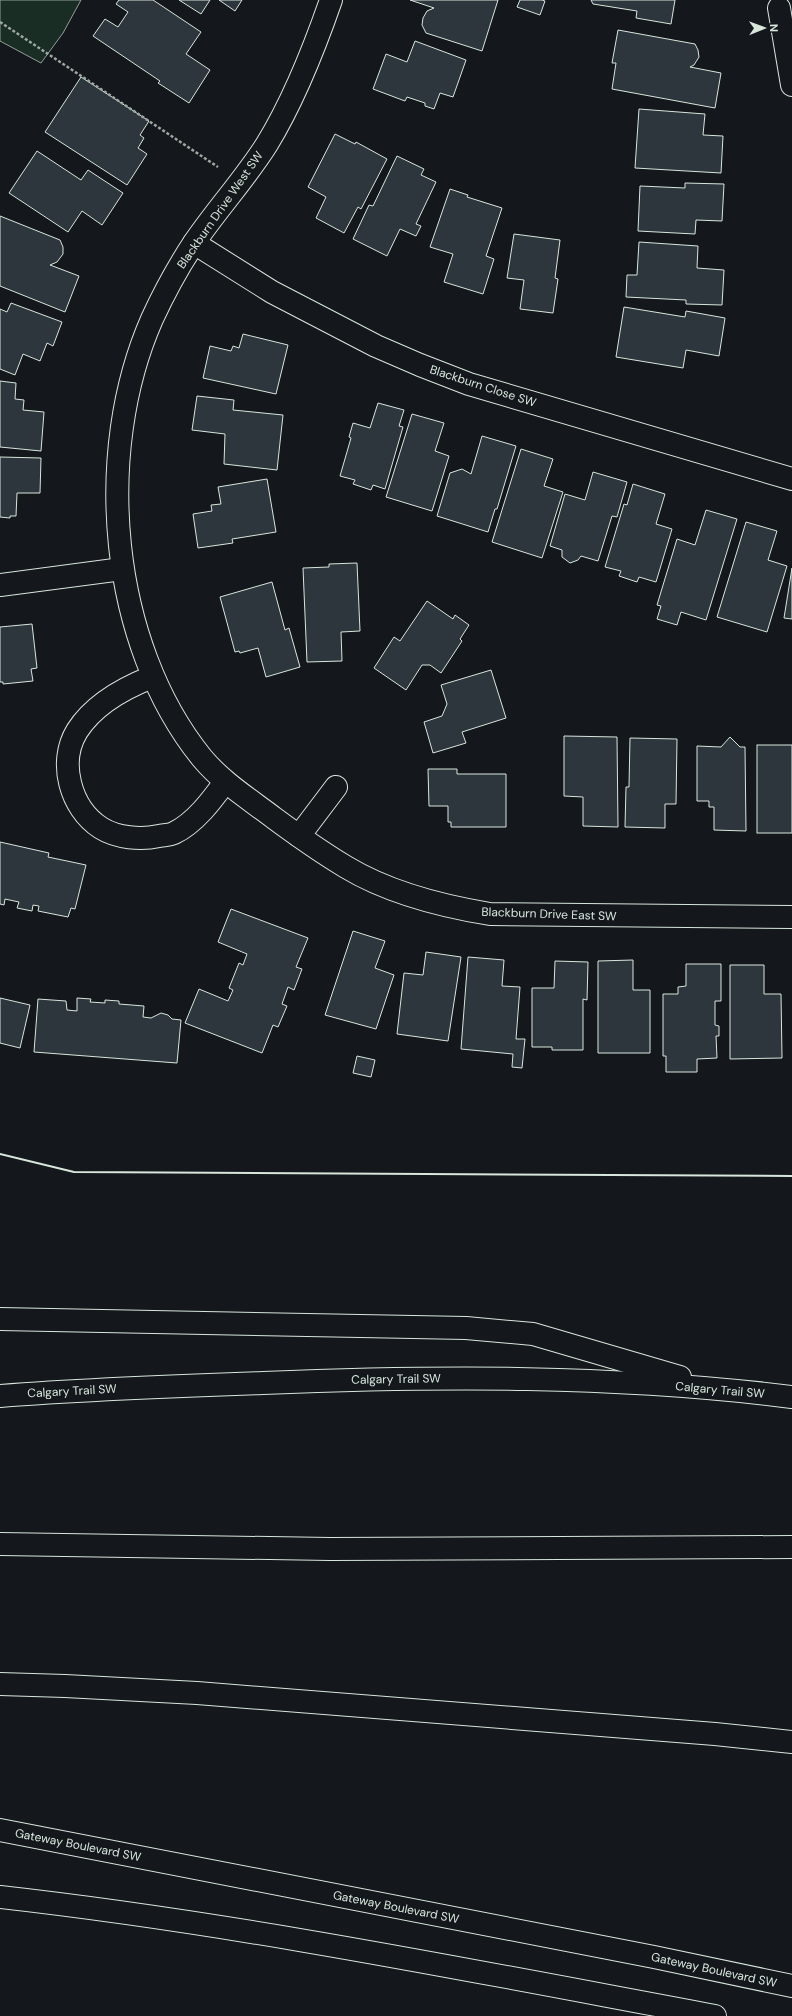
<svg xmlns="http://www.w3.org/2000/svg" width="792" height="2016" viewBox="0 0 792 2016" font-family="'DM Sans',sans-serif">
  <rect width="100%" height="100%" fill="#14181c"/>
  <path fill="#1a2d24" stroke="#939e99" d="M 0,0 L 81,0 L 63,33 L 41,63 L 0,41 Z"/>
  <g fill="#2c363c" stroke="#d8e6dc">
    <path d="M 119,0 L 153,0 L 201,32 L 186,54 L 210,70 L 189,103 L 158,83 L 160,81 L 93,36 L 105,19 L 118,27 L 128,12 L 116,4 Z"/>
    <path d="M 179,0 L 210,0 L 201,14 Z"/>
    <path d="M 219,0 L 242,0 L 235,11 Z"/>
    <path d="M 410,0 L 498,0 L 482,51 L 426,33 L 422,25 L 423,18 L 427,11 L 434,8 Z"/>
    <path d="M 520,0 L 542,0 L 545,1 L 540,15 L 517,7 Z"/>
    <path d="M 591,0 L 675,0 L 671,24 L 636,18 L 637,11 L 593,4 Z"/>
    <path d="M 618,30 L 695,44 L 698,50 L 699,57 L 694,65 L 690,67 L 721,73 L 715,108 L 612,89 L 616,63 L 612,63 Z"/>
    <path d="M 415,41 L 466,60 L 453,97 L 440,93 L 434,109 L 425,106 L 425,103 L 407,97 L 405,101 L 373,89 L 386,54 L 407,62 Z"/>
    <path d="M 81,77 L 149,121 L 140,135 L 144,138 L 138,148 L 147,154 L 127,185 L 45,132 Z"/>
    <path d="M 639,109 L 705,114 L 703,135 L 723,136 L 721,173 L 635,168 Z"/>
    <path d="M 335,134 L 355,144 L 356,142 L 387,159 L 361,209 L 358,207 L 344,233 L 316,218 L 326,197 L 308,187 Z"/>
    <path d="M 37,151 L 81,180 L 88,170 L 123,193 L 102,225 L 82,211 L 68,232 L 9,193 Z"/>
    <path d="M 397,156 L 424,169 L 421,175 L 436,182 L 416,224 L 421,226 L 416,236 L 400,229 L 387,256 L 353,239 L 369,205 L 373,206 Z"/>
    <path d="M 685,183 L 724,184 L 722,221 L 696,220 L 695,234 L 638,231 L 640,186 L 685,188 Z"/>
    <path d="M 450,189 L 468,195 L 467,197 L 502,208 L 486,256 L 494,259 L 483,294 L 444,282 L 453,254 L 430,247 Z"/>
    <path d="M 0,216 L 60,240 L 63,247 L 63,254 L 57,262 L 50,265 L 79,276 L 65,312 L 0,286 Z"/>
    <path d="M 514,234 L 560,240 L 555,278 L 558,279 L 553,313 L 520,309 L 524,280 L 507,278 Z"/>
    <path d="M 639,242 L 698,246 L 697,268 L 724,270 L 722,305 L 686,304 L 686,300 L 626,297 L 627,275 L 637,275 Z"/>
    <path d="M 11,303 L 62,322 L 53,346 L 47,343 L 40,361 L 23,354 L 15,375 L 0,369 L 0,309 L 7,312 Z"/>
    <path d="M 624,307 L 685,317 L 686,311 L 725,318 L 719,356 L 686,350 L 683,368 L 616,357 Z"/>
    <path d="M 243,334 L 288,345 L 276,394 L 203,378 L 210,346 L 231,351 L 233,346 L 239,348 Z"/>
    <path d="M 0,381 L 16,383 L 15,399 L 24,400 L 23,410 L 44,412 L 41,451 L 0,447 Z"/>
    <path d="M 197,396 L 234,400 L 233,410 L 283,415 L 277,470 L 224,464 L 225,434 L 192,430 Z"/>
    <path d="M 378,403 L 404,410 L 399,426 L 403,427 L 385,489 L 373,485 L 371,490 L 353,484 L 355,480 L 340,476 L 351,438 L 349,437 L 353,423 L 370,428 Z"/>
    <path d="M 412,414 L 444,423 L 435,451 L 449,456 L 432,511 L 386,497 Z"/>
    <path d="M 482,436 L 516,446 L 497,509 L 495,509 L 488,532 L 437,516 L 450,473 L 462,469 L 471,474 Z"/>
    <path d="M 521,449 L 553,459 L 544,486 L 563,492 L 542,558 L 492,542 Z"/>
    <path d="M 0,457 L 41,458 L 40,493 L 17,493 L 16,516 L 10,516 L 10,518 L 0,517 Z"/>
    <path d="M 593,472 L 627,482 L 617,517 L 612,516 L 598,561 L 581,556 L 578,560 L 570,563 L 562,557 L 562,550 L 550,546 L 565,494 L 585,500 Z"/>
    <path d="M 267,479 L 276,532 L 232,539 L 233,543 L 198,548 L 193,514 L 212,511 L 211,505 L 221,504 L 218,487 Z"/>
    <path d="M 633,484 L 665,494 L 656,524 L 672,529 L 656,582 L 639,577 L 637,582 L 619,576 L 621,571 L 605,567 L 624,504 L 627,505 Z"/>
    <path d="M 706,510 L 737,519 L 706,620 L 681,612 L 677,625 L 657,619 L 661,606 L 657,605 L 677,539 L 695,545 Z"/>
    <path d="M 746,522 L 777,531 L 768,560 L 787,566 L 767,632 L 717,617 Z"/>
    <path d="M 357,563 L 360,631 L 341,632 L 342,661 L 307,662 L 303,568 L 329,567 L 329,564 Z"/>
    <path d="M 792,568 L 792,619 L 784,618 Z"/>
    <path d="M 272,582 L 285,630 L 289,628 L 300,667 L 266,677 L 258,648 L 240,653 L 239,651 L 235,652 L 220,597 Z"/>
    <path d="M 427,601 L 453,619 L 455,615 L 469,625 L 460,639 L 462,641 L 441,673 L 430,665 L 422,665 L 406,690 L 374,668 L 394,637 L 400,641 Z"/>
    <path d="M 32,624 L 37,668 L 31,669 L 33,681 L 3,684 L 3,682 L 0,682 L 0,627 Z"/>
    <path d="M 491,670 L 506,718 L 462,732 L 466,743 L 433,753 L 424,722 L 442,716 L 447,704 L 441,685 Z"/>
    <path d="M 564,736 L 617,737 L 618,827 L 583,826 L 583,797 L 564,796 Z"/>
    <path d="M 730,737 L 740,747 L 745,747 L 746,831 L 714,830 L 714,807 L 709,807 L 709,801 L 697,801 L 697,746 L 721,747 Z"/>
    <path d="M 630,738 L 677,739 L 676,804 L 665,804 L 665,828 L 625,827 L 626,787 L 629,787 Z"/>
    <rect x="757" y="745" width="35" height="88"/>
    <path d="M 428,769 L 457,769 L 457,774 L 506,774 L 506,827 L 451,827 L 451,822 L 448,822 L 448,806 L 429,806 Z"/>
    <path d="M 0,842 L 49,853 L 48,857 L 86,865 L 75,909 L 71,908 L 68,917 L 38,911 L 39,906 L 33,905 L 32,911 L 17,908 L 19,902 L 5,899 L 4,905 L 0,904 Z"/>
    <path d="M 231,909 L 308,938 L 296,967 L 302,969 L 294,990 L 288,987 L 282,1004 L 287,1006 L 278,1027 L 273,1025 L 262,1053 L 185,1023 L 199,989 L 228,1001 L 233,990 L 229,988 L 239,963 L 243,965 L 247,954 L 218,942 Z"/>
    <path d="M 353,931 L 385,941 L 375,968 L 394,975 L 376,1029 L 325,1015 Z"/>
    <path d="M 426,952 L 461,957 L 448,1041 L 397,1034 L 404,973 L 423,975 Z"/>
    <path d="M 468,957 L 504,960 L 502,986 L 520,987 L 516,1039 L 525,1039 L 522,1068 L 512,1067 L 513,1054 L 461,1049 Z"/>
    <path d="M 633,960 L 633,990 L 650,990 L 650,1053 L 598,1053 L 598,961 Z"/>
    <path d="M 555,961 L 588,962 L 587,1000 L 583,999 L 583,1050 L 552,1050 L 552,1047 L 532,1047 L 532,988 L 554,988 Z"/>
    <path d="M 686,964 L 721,964 L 721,1001 L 715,1001 L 715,1025 L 719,1026 L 719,1036 L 716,1036 L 717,1058 L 697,1059 L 697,1072 L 666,1072 L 666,1056 L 663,1056 L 663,994 L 678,994 L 678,987 L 686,986 Z"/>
    <path d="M 730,965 L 764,965 L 764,994 L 781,994 L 782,1058 L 730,1059 Z"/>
    <path d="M 0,998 L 30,1005 L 20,1048 L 0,1043 Z"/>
    <path d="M 77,998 L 91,999 L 90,1002 L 105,1003 L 105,1000 L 119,1001 L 119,1004 L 144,1006 L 143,1017 L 151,1018 L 161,1013 L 168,1015 L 172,1019 L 181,1020 L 177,1063 L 34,1052 L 38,999 L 66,1001 L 67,1010 L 77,1011 Z"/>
    <path d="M 357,1056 L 375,1060 L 371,1077 L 353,1073 Z"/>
  </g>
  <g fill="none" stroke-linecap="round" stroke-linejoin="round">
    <defs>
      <g id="minor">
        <path d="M 331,0 C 314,49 294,100 267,144 C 245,179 217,209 194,243 C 178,267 164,293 152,319 C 93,453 109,643 202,758 C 222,782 249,799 274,818 C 297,835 321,852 346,867 C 389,893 441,906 490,914 L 792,917"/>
        <path d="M 779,8 L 792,85"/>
        <path d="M 194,243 L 272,292 L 376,346 L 420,365 L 469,384 L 792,479"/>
        <path d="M 0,585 L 122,569"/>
        <path d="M 152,677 C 124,688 94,704 77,731 C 58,762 70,808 101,828 C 117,838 141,840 159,836 C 164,835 170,835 174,833 C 195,823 212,800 225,782"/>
        <path d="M 299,836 L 336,787"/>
      </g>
      <g id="highway">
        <path d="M 0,1319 L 466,1328 L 533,1334 L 680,1377"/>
        <path d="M 0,1396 C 88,1389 175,1386 263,1383 C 439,1376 616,1375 792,1397"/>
        <path d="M 0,1544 L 330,1549 L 792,1547"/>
        <path d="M 0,1684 L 65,1686 L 197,1693 L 715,1734 L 792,1742"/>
        <path d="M 0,1830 L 654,1957 L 792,1986"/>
        <path d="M 0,1897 C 240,1924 478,1972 715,2016"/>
      </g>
    </defs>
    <use href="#minor" stroke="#d8e6dc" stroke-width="24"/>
    <use href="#highway" stroke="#d8e6dc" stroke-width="24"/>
    <path stroke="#9da8a2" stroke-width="2.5" stroke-dasharray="3 2" stroke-linecap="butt" d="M 0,22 L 218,167"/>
    <use href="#minor" stroke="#14181c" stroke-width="22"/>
    <use href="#highway" stroke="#14181c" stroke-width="22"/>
    <path stroke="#d8e6dc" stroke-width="2" d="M 0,1154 L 74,1172 L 792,1176"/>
  </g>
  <g text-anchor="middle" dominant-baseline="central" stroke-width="3" stroke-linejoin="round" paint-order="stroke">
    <g font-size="12" fill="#d8e6dc" stroke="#14181c">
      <text transform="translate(220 210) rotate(-55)">Blackburn Drive West SW</text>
      <text transform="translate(483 386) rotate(18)">Blackburn Close SW</text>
      <text transform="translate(549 914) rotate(2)">Blackburn Drive East SW</text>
      <text transform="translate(396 1379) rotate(-1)">Calgary Trail SW</text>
      <text transform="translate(720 1390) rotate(5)">Calgary Trail SW</text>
      <text transform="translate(72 1391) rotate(-3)">Calgary Trail SW</text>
      <text transform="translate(78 1845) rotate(11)">Gateway Boulevard SW</text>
      <text transform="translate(396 1907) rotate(11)">Gateway Boulevard SW</text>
      <text transform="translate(714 1970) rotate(12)">Gateway Boulevard SW</text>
    </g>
  </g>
  <g transform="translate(764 28) rotate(89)" stroke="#14181c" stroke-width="3" paint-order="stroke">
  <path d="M0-3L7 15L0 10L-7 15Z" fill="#d8e6dc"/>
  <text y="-6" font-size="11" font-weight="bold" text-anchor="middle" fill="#d8e6dc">N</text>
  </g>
</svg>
